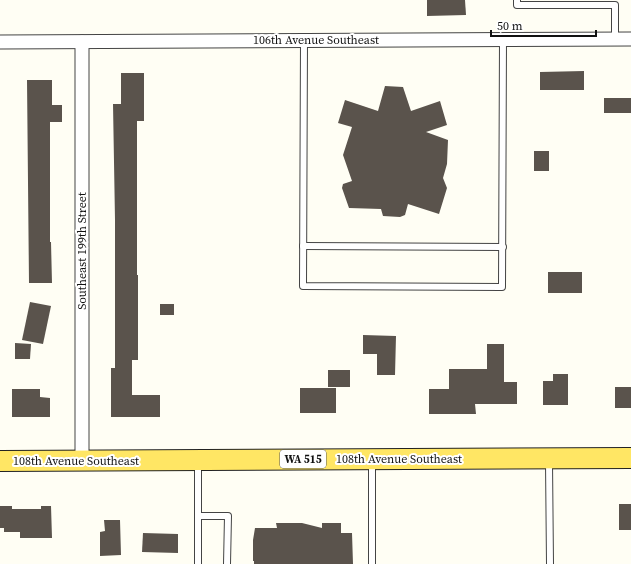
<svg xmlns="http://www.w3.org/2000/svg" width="631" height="564" viewBox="0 0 631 564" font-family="'Source Serif 4',serif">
  <rect width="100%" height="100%" fill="#fffef4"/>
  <g fill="#5a534c">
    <path d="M 427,0 L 465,0 L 466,15 L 427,16 Z"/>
    <path d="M 584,71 L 584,90 L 540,90 L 540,72 Z"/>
    <path d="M 121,73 L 144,73 L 144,121 L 137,121 L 137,275 L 138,275 L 138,360 L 132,360 L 132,395 L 160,395 L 160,417 L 111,417 L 111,368 L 115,368 L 115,220 L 113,104 L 121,104 Z"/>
    <path d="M 27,80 L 52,80 L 52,105 L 62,105 L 62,122 L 50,122 L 50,242 L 51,242 L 52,283 L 29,283 Z"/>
    <path d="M 385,86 L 403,87 L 411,111 L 440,101 L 447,125 L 426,132 L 448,140 L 447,164 L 443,178 L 447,188 L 439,214 L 408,204 L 405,215 L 400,217 L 383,216 L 381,209 L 349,208 L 342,188 L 343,184 L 352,181 L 343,155 L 352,127 L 338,123 L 345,100 L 378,111 Z"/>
    <rect x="604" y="98" width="27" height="15"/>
    <rect x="534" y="151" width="15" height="20"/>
    <rect x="548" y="272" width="34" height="21"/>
    <path d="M 30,302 L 51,306 L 43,344 L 22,340 Z"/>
    <rect x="160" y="304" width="14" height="11"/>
    <path d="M 363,335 L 396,336 L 395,375 L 377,375 L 377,354 L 363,354 Z"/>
    <path d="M 15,343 L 31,344 L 30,359 L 15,359 Z"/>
    <path d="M 487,344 L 504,344 L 504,382 L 517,382 L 517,404 L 475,404 L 476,414 L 429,414 L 429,389 L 449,389 L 449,369 L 487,369 Z"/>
    <rect x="328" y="370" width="22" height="17"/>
    <path d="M 553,374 L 568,374 L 568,405 L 543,405 L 543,381 L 553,381 Z"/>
    <rect x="615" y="387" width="16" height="21"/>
    <rect x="300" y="388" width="36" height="25"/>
    <path d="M 12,389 L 40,389 L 40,397 L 50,398 L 50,417 L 12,417 Z"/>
    <rect x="619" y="504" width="12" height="26"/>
    <path d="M 0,506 L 12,506 L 12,509 L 41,509 L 41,506 L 51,506 L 52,538 L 20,538 L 20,532 L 4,532 L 4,528 L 0,528 Z"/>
    <path d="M 104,520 L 120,520 L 121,555 L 100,556 L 100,532 L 105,531 Z"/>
    <path d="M 276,523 L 302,523 L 322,528 L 322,523 L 341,523 L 341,533 L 352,533 L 353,564 L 254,564 L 254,561 L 253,561 L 253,540 L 255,528 L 277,528 Z"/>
    <path d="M 143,533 L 178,534 L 178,553 L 142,552 Z"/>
  </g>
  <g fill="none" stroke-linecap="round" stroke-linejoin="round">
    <defs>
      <g id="lane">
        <path d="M 517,0 L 517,5 L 615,5 L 615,39"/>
        <path d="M 304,40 L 303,286 L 502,287 L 503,39"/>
        <path d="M 303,246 L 503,247"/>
        <path d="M 372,462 L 372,564"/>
        <path d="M 549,462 L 550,564"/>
        <path d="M 198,464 L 198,564"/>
        <path d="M 198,516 L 228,516 L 227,564"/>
      </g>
      <g id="street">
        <path d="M 0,42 L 631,39"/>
        <path d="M 82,461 L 82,42"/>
      </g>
      <path id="primary" d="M 0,461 L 631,458"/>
    </defs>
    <use href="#lane" stroke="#444" stroke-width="8"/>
    <use href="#street" stroke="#444" stroke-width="15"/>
    <use href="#primary" stroke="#222" stroke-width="22"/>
    <use href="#lane" stroke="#fff" stroke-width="6"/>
    <use href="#street" stroke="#fff" stroke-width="13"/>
    <use href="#primary" stroke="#ffe664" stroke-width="20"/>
  </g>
  <g text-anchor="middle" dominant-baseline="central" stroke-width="4" stroke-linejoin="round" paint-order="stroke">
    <rect fill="#fff" stroke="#585858" stroke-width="1" x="280" y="450" width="46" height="18" rx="3"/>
    <g font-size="11" font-weight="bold" fill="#111">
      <text x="303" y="459">WA 515</text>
    </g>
    <g font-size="12" fill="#111" stroke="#fff">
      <text x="316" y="40">106th Avenue Southeast</text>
      <text transform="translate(82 251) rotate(-90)">Southeast 199th Street</text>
      <text x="399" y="459">108th Avenue Southeast</text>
      <text x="76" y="461">108th Avenue Southeast</text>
    </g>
  </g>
  <path d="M491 30v6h105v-6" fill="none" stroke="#111111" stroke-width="2"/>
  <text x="497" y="30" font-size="12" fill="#111111" stroke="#ffffff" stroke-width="3" paint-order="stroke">50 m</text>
</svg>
